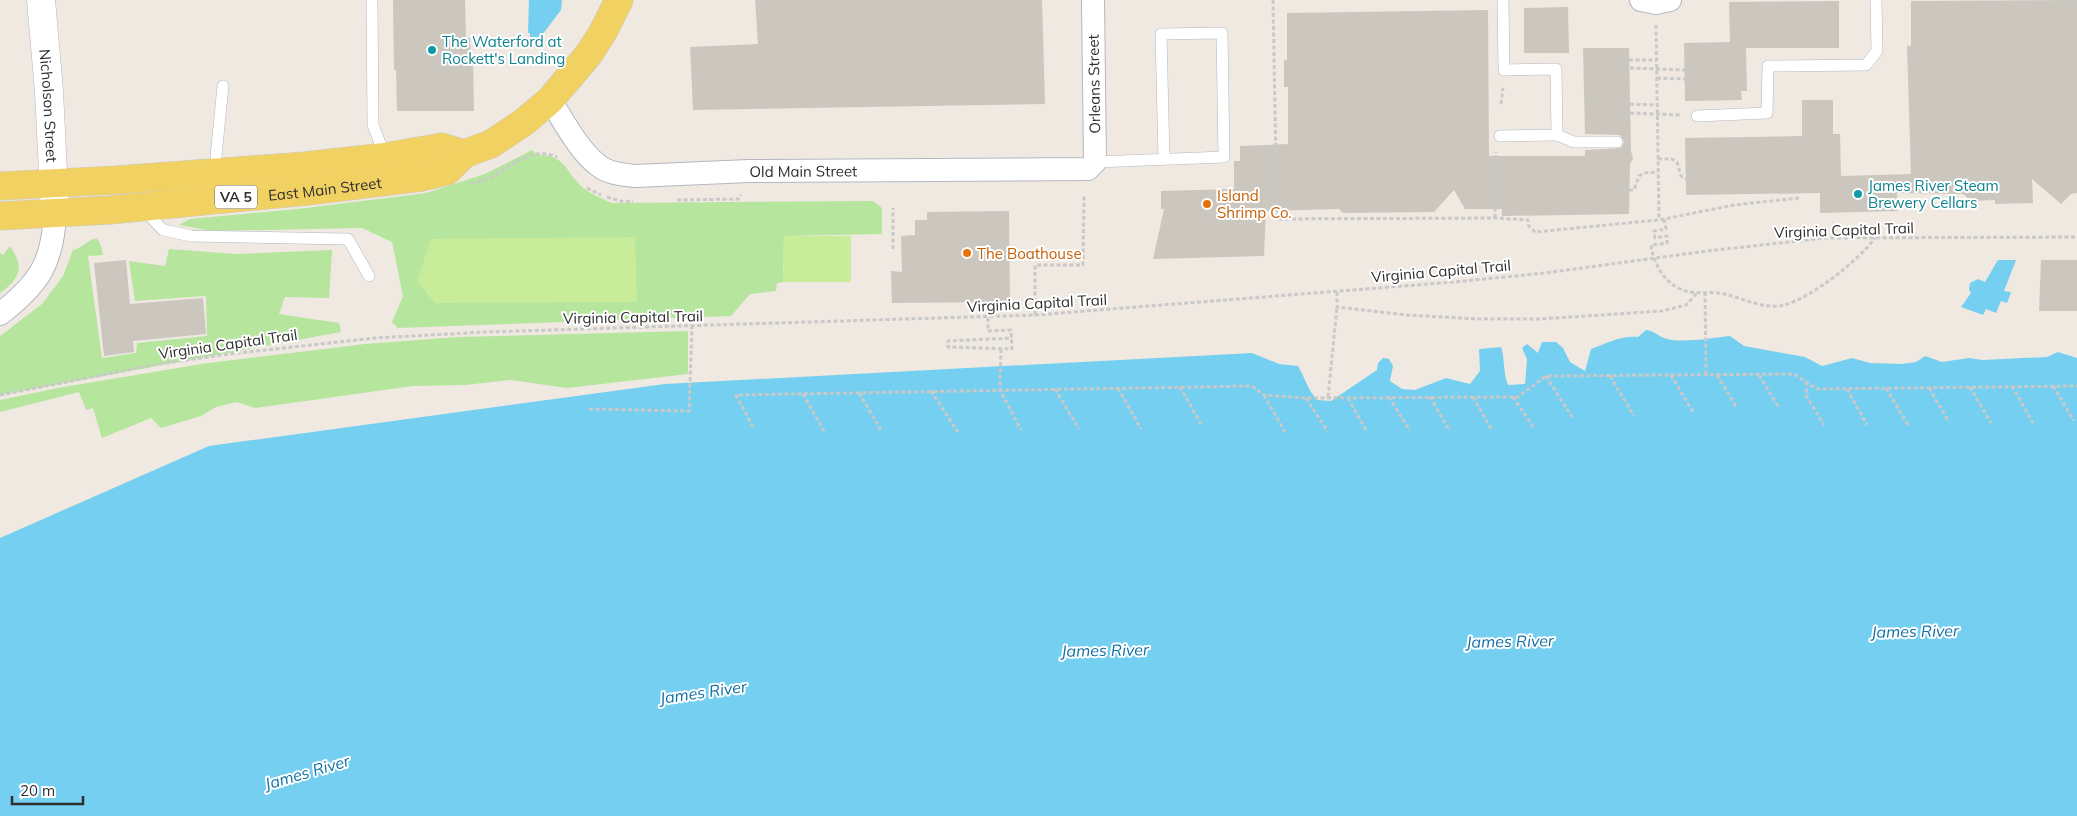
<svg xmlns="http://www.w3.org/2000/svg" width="2077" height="816" viewBox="0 0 2077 816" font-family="Mulish,sans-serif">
  <rect width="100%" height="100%" fill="#efe9e1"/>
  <g fill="#b6e59e">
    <path d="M 532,150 L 537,155 C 564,155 564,168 580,185 C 589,194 601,198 612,203 L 873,201 L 882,208 L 882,234 L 784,236 L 783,282 L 777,283 L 776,291 L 750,294 L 731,316 L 398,328 L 392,322 L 403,296 L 392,242 L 362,228 L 211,231 L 179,225 L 190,219 L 306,208 L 426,193 L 485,174 Z"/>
    <path d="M 97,238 L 101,246 L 103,255 L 88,256 L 102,358 L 136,353 L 137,343 L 207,336 L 206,296 L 135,301 L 129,261 L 165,266 L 169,249 L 236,254 L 332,250 L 329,298 L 285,297 L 279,314 L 339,323 L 341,332 L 0,395 L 0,336 L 42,304 L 63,276 L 73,250 C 83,248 87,240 97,238 Z"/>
    <path d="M 10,246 C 25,267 20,279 0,293 L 0,253 L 3,255 Z"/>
    <path d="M 688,331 L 688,374 L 567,388 L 511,380 L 465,385 L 413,386 L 255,408 L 237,402 L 216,407 L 201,416 L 161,428 L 151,418 L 102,438 L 93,408 L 86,410 L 79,392 L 0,412 L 0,400 L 63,387 L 208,363 L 365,344 L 458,337 Z"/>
  </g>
  <g fill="#c9ec9a">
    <path d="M 784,236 L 851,236 L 851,282 L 783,282 Z"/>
    <path d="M 635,237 L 637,302 L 435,303 L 417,281 L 431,239 Z"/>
  </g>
  <g fill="#75cff0">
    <path d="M 529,0 L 562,0 L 561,10 L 536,43 L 530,43 L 530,33 L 528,33 Z"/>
    <path d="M 1998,260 L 2016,260 L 2004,291 L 2011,292 L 2007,303 L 2001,301 L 1996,313 L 1986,309 L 1983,315 L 1961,307 L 1971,293 L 1969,290 L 1970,283 L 1978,279 L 1985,282 Z"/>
    <path d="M 1646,330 C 1655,331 1659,337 1667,339 C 1682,343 1714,338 1730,336 L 1744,346 L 1805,357 L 1822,366 L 1852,358 L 1870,363 L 1902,364 L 1916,362 L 1925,356 L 1942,362 L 1969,358 L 1982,360 L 2047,357 L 2058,352 L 2077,358 L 2077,816 L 0,816 L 0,538 L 209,446 L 665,384 L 1252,353 L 1279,364 L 1298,366 C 1305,378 1308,390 1317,400 L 1331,401 L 1377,370 L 1378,363 L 1383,358 L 1389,359 L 1393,366 L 1390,381 L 1402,389 L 1415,390 L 1446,378 L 1470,384 L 1480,371 L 1479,349 L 1501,347 C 1505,359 1503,373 1508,385 L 1525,384 L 1527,359 L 1522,348 L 1527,344 L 1538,353 L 1542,342 L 1556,342 L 1563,348 L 1570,362 L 1585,371 L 1591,349 C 1607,343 1622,335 1638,337 Z"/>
  </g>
  <g fill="#cbc7bf">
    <path d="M 393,0 L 465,0 L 466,38 L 470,38 L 471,61 L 473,61 L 474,111 L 397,111 L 396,70 L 394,70 Z"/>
    <path d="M 755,0 L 1042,0 L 1045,104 L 693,110 L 690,47 L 758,44 Z"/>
    <path d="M 2077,0 L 2077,193 L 2071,194 L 2061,204 L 2032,179 L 2033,203 L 1995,204 L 1995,200 L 1971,201 L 1963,194 L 1897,193 L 1898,211 L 1820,213 L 1820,193 L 1686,195 L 1685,138 L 1802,136 L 1802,100 L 1833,100 L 1833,134 L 1840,134 L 1841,176 L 1911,174 L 1907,46 L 1911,46 L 1911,1 Z"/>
    <path d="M 1839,1 L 1839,48 L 1746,48 L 1747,91 L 1741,91 L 1742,100 L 1685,101 L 1684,43 L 1730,42 L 1729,2 Z"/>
    <path d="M 1568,7 L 1569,53 L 1524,53 L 1524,8 Z"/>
    <path d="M 1488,10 L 1489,156 L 1585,156 L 1585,150 L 1621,148 L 1624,142 L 1620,135 L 1585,134 L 1583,48 L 1629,48 L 1631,151 L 1633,158 L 1630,164 L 1629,214 L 1502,216 L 1502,209 L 1465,209 L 1454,190 L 1434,212 L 1343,213 L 1339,209 L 1266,211 L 1264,256 L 1153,259 L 1164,209 L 1161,209 L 1161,191 L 1234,189 L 1234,161 L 1240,161 L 1240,146 L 1288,144 L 1288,87 L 1284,87 L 1284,60 L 1287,60 L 1287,13 Z"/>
    <path d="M 1009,211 L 1010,302 L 892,303 L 891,271 L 902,272 L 901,236 L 915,235 L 915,220 L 927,220 L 927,212 Z"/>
    <path d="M 126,260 L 130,304 L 203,298 L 206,334 L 133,341 L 134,352 L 104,356 L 94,263 Z"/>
    <path d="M 2041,260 L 2077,260 L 2077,311 L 2039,311 Z"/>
  </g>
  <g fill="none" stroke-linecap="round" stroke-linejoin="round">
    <defs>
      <g id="service">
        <path d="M 372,0 L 373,125 L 385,156"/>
        <path d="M 1697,116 L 1767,113 L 1768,66 L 1866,65 L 1877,51 L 1876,0"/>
        <path d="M 1557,135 L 1574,142 L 1617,142"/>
        <path d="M 1500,136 L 1557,135 L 1556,69 L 1504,70 L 1503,0"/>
        <path d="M 1095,162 L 1224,157 L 1222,33 L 1161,34 L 1164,158"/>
        <path d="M 217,173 L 216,156 L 223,86"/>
        <path d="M 144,210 L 163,230 L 191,236 L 348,239 L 369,276"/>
      </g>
      <g id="minor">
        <path d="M 1641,0 L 1656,3 L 1670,0"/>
        <path id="s1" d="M 550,100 C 564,121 580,154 602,168 C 612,174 624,175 635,176 L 749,171 L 1088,169 L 1095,162 L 1093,0"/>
        <path d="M 0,314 C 39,284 53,263 55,213"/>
      </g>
      <g id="secondary">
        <path id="s2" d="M 41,0 L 49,91 L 55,213"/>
      </g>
      <g id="primary">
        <path d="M 0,186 L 117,180 L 305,166 L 385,157 L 442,147 L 464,154"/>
        <path id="s3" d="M 0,216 L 110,210 L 308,191 L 422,177 L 447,171 L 464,154 L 491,144 L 524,122 L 550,100 L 589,54 L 603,32 L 619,0"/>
      </g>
    </defs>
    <use href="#service" stroke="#b4b7c1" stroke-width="12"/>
    <use href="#minor" stroke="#b4b7c1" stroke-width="24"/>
    <use href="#secondary" stroke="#b4b7c1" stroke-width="29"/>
    <use href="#primary" stroke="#c9c9c9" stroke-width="29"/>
    <g stroke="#c9c9c9" stroke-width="3" stroke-dasharray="4 2.5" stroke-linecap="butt">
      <path d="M 1273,0 L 1277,219 L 1495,218 L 1528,220 L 1528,225 L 1535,232 L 1659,220 L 1734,205 L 1799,198"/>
      <path d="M 1656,25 L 1659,220"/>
      <path d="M 1629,60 L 1656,60"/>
      <path d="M 1630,68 L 1685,70"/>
      <path d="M 1657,78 L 1685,79"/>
      <path d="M 1501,104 L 1503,88"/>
      <path d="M 1630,104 L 1657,105"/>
      <path d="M 1630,113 L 1682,115"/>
      <path d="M 1658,159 L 1672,159 L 1677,162 L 1681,176 L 1686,179"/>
      <path d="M 471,183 C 476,182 482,181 486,179 C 510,169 529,145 557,157"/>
      <path d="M 587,188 L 601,195"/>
      <path d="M 1629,190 L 1634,190 L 1639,176 L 1644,173 L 1658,172"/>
      <path d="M 607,197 L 624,202 L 633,201"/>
      <path d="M 677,200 L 738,199 L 741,195"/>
      <path d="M 1495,218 L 1496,152"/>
      <path d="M 1664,219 L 1666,229 L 1654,231 L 1655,238 L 1667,236 L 1667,243 L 1651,245 C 1654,266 1667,288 1690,292 C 1701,294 1713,291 1724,294 C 1743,298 1764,310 1784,305 C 1811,298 1858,261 1875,238"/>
      <path d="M 893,249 L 893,208"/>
      <path d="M 1337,292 L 1337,307 L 1406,315 L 1479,319 L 1539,319 L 1662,311 L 1686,305 L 1698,292"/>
      <path d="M 1705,292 L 1706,375"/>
      <path d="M 1035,315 L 1035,265 L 1083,265 L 1084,196"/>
      <path d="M 988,318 L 988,331 L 1011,330 L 1012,349 L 948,347 L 948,341 L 1012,338"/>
      <path d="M 1001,349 L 1000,390 L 1021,430"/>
      <path d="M 1671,375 L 1694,414"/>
      <path d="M 1717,375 L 1737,408"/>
      <path d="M 1759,375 L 1779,408"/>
      <path d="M 1546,376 L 1572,417"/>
      <path d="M 1610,376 L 1634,416"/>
      <path d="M 1807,382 L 1806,395 L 1824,425"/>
      <path d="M 2012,386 L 2033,423"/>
      <path d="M 2053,386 L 2074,421"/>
      <path d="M 1180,387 L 1202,426"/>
      <path d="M 1970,387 L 1991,423"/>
      <path d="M 1118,388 L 1141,429"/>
      <path d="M 1886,388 L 1908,425"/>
      <path d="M 1929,388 L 1949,422"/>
      <path d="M 1055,389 L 1079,429"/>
      <path d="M 1847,389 L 1867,425"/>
      <path d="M 931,391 L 958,432"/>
      <path d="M 859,393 L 882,432"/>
      <path d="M 803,394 L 825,433"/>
      <path d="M 0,395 L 159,364 L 229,354 L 375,338 L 485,332 L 1035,315 L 1454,282 L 1545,273 L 1707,251 L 1825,238 L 2077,237"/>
      <path d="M 1264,395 L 1285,432"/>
      <path d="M 1328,397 L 1337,307"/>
      <path d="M 1389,397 L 1410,431"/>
      <path d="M 1430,397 L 1450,431"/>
      <path d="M 1473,397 L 1492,430"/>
      <path d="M 1513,397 L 1534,428"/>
      <path d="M 1306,398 L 1328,432"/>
      <path d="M 1348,398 L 1367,432"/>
      <path d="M 589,409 L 689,411 L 692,326"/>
      <path d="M 753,427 L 736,395 L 1252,386 L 1264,395 L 1306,398 L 1518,397 L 1546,376 L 1794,374 L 1817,389 L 2077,386"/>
    </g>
    <use href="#service" stroke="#fff" stroke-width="11"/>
    <use href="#minor" stroke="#fff" stroke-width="22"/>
    <use href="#secondary" stroke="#fff" stroke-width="28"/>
    <use href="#primary" stroke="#f2d163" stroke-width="28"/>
  </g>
  <g fill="#0f9aa8" stroke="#fff" stroke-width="2">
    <circle cx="432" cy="50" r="5"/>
    <circle cx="1858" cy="194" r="5"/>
  </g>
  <g fill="#e8710a" stroke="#fff" stroke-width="2">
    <circle cx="1207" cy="204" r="5"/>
    <circle cx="967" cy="253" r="5"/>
  </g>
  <g text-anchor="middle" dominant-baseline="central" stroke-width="4" stroke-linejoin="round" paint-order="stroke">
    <rect fill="#fff" stroke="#6d6d6d" stroke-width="1" x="215" y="185.5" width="42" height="23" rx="4"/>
    <g font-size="14" font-weight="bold" fill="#2e2e2e">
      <text x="236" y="197">VA 5</text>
    </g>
    <g font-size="15" fill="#0d838f" stroke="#fff" text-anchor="start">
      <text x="442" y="41">The Waterford at<tspan x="442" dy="17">Rockett's Landing</tspan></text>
      <text x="1868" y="185">James River Steam<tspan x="1868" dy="17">Brewery Cellars</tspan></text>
    </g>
    <g font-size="15" fill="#2e2e2e" stroke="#fff">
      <text transform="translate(1094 84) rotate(-91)">Orleans Street</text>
      <text stroke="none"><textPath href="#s2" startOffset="106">Nicholson Street</textPath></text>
      <text stroke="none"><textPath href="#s1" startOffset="289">Old Main Street</textPath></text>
      <text stroke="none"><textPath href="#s3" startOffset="326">East Main Street</textPath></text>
      <text transform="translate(1844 230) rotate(-2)">Virginia Capital Trail</text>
      <text transform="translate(1441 271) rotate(-5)">Virginia Capital Trail</text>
      <text transform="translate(1037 303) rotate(-3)">Virginia Capital Trail</text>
      <text transform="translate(633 317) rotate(-1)">Virginia Capital Trail</text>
      <text transform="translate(228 344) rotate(-8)">Virginia Capital Trail</text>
    </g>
    <g font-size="15" fill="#c56008" stroke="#fff" text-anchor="start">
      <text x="1217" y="195">Island<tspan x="1217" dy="17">Shrimp Co.</tspan></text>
      <text x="977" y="253">The Boathouse</text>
    </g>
    <g font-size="16" font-style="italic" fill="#0d6fa3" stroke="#fff">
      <text transform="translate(1915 631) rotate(-1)">James River</text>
      <text transform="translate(1510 641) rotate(-1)">James River</text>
      <text transform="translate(1105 650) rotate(-1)">James River</text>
      <text transform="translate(703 692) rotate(-8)">James River</text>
      <text transform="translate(307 772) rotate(-16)">James River</text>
    </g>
  </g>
  <path d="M12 796v8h71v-8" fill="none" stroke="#2e2e2e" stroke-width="2.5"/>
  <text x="20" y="796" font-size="15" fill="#2e2e2e" stroke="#ffffff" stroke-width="4" paint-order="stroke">20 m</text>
</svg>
